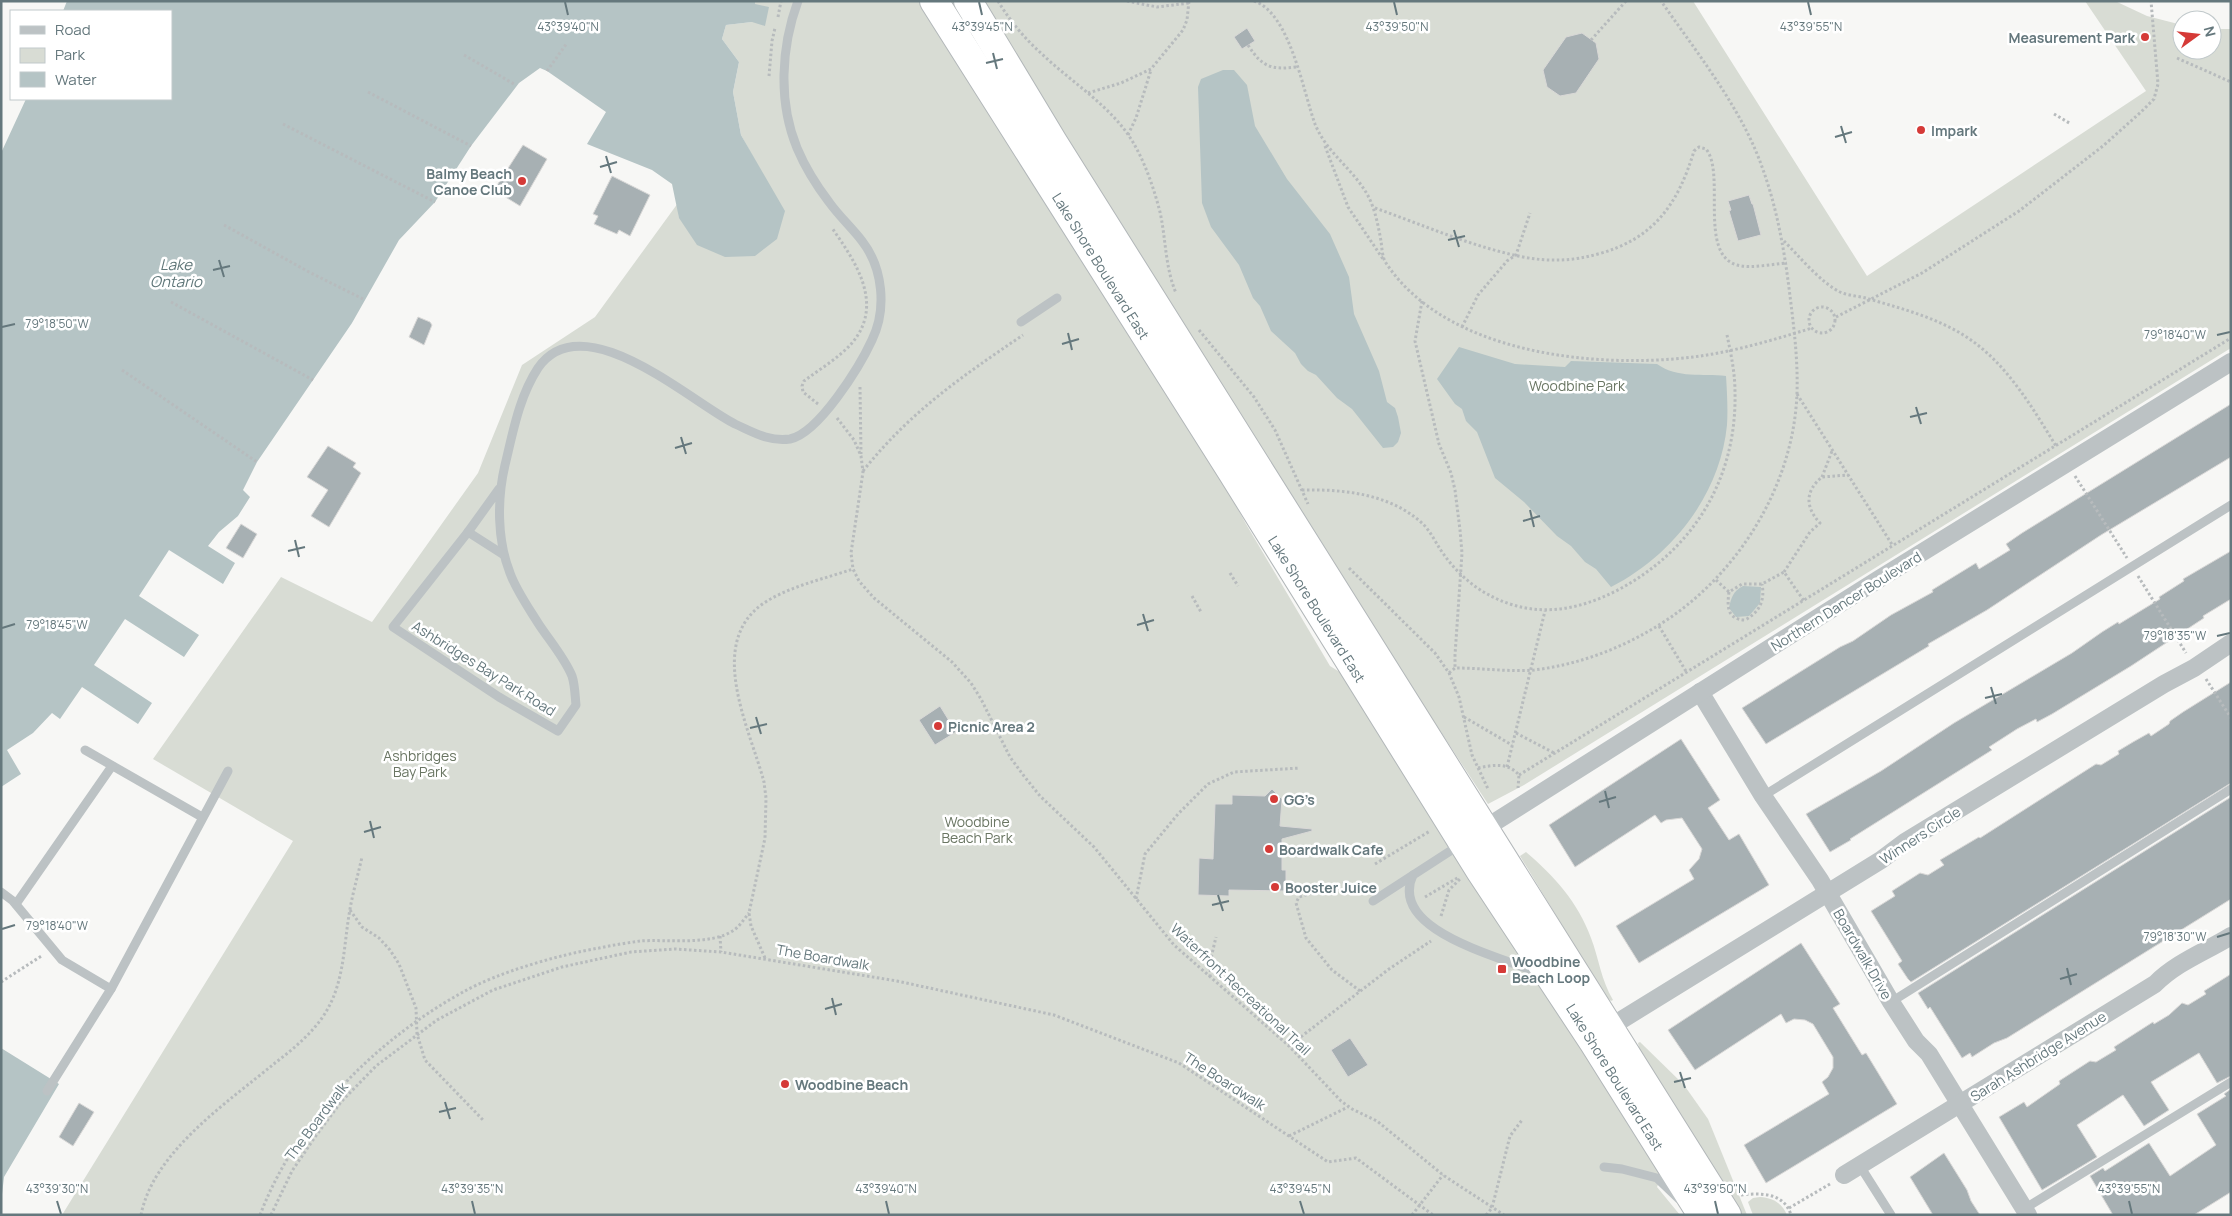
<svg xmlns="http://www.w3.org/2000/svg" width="2232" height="1216" viewBox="0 0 2232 1216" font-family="Manrope,sans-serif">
  <rect width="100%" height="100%" fill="#f7f7f5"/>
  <g fill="#d8dcd4">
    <path d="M 755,1 L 922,1 L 1178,400 L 1246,524 L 1330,666 L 1351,679 L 1664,1170 L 1657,1187 L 1680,1215 L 62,1215 L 293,841 L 153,759 L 281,577 L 372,622 L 478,473 L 522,365 L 595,317 L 678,203 L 679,218 L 759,168 L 741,135 L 733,92 L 739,62 L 722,39 L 726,25 L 752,22 Z"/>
    <path d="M 983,1 L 1693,1 L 1867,276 L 2146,91 L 2085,1 L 2115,1 L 2147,16 L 2182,25 L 2182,50 L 2212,50 L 2212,29 L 2231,29 L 2231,348 L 1524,785 L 1488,804 L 1361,610 L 1125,234 Z"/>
    <path d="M 1526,852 C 1554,876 1578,902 1591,938 C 1599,959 1601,980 1613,1000 L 1611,1001 L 1604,995 L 1520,856 Z"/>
    <path d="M 1640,1042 L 1684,1085 L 1708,1119 L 1747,1215 L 1740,1215 L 1640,1053 L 1638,1043 Z"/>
    <path d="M 1760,1197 C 1773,1198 1782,1203 1787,1215 L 1753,1215 L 1748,1202 L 1753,1198 Z"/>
  </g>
  <g fill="#b5c4c5">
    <path d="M 67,1 L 755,1 L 755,4 L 769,7 L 765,26 L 752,22 L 726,25 L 722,39 L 739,62 L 733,92 L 741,135 L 785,211 L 777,239 L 755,256 L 725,257 L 697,245 L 679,218 L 672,184 L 652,170 L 587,144 L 606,112 L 547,71 L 540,68 L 519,83 L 471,146 L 435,202 L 399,240 L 352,323 L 257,462 L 243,490 L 250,497 L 238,516 L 219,532 L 208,546 L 235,563 L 223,584 L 169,550 L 139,596 L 199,635 L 184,657 L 125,619 L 94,665 L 152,703 L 138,724 L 82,687 L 60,719 L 52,713 L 33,733 L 7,750 L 21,774 L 1,787 L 1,153 L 26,99 L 171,99 L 171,11 L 63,11 Z"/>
    <path d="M 1223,70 L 1234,70 L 1247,85 L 1255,126 L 1287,179 L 1330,234 L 1349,277 L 1354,314 L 1379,371 L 1387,402 L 1395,408 L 1398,417 L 1401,433 L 1398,442 L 1393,447 L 1383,448 L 1352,409 L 1337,398 L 1316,375 L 1308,371 L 1301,364 L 1295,353 L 1271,331 L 1260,306 L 1253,298 L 1239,265 L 1211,227 L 1202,203 L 1198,87 L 1201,79 Z"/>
    <path d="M 1459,347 L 1515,364 L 1565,367 L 1571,361 L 1657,364 C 1678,379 1702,373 1726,376 C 1727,392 1728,409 1727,425 C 1720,495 1672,556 1611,587 L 1596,569 L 1585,562 L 1571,546 L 1557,536 L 1524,502 L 1495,478 L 1477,432 L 1466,421 L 1462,409 L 1455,404 L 1437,379 Z"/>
    <path d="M 1743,586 L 1761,587 L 1760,603 L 1749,616 L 1736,617 L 1729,608 C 1731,598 1733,591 1743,586 Z"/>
    <path d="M 1,1048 L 59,1084 L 4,1177 L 1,1203 Z"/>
  </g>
  <g fill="#a7b0b3" stroke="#d9d8d7">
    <path d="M 1247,28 L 1255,41 L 1242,49 L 1234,37 Z"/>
    <path d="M 1582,33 L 1596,43 L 1599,59 L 1576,93 L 1560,96 L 1547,87 L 1543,70 L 1566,37 Z"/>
    <path d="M 523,145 L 547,159 L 520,206 L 494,190 Z"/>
    <path d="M 612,176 L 650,195 L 630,236 L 619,230 L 617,234 L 594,224 L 598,216 L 593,214 Z"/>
    <path d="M 1749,195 L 1752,204 L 1753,204 L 1761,235 L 1738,241 L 1729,211 L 1731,210 L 1728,201 Z"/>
    <path d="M 418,317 L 430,322 L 432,325 L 424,345 L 409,337 Z"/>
    <path d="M 2231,404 L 2231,457 L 2101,535 L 1987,610 L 1928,644 L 1929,646 L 1766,744 L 1742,708 L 1840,647 L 1853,641 L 1891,615 L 1933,592 L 1932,590 L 1976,563 L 1979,569 L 2010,550 L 2006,544 L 2022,533 Z"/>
    <path d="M 328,446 L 356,463 L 353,467 L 361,473 L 329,527 L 311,516 L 328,490 L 307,477 Z"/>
    <path d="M 241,524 L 257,534 L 243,558 L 226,548 Z"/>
    <path d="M 2231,551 L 2231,599 L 2203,616 L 2204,618 L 2131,666 L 2052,714 L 2037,722 L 2036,719 L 2017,729 L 1989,747 L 1992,750 L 1850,839 L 1851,840 L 1830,852 L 1806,814 L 1881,771 L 1954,723 L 2072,653 L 2102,632 L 2118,622 L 2119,624 L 2160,599 L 2159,597 L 2184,581 L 2183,579 Z"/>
    <path d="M 2231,682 L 2231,783 L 1911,982 L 1908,979 L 1898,964 L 1902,961 L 1871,911 L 1895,896 L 1892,891 L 1920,873 L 1928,875 L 1944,865 L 1940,860 L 1979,837 L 1980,838 L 2096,764 L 2101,765 L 2119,754 L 2118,751 L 2133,742 L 2149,733 L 2151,736 L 2169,724 L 2170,721 L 2183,712 Z"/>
    <path d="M 940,706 L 956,732 L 935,745 L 919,720 Z"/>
    <path d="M 1681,739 L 1720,800 L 1708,808 L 1729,840 L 1739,834 L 1769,885 L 1639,963 L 1616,926 L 1694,879 L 1689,870 L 1699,859 L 1702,849 L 1682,818 L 1666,820 L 1661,823 L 1655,815 L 1575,867 L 1549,825 Z"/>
    <path d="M 1272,789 L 1282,799 L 1280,826 L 1312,829 L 1312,831 L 1282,839 L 1282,870 L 1286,870 L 1286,891 L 1229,890 L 1229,896 L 1198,895 L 1199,858 L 1213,859 L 1215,804 L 1232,804 L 1232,795 L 1265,796 Z"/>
    <path d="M 2231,797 L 2231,899 L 2007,1038 L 1994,1043 L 1972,1057 L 1970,1053 L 1962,1058 L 1930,1007 L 1928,1009 L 1918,993 Z"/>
    <path d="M 1801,943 L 1840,1004 L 1833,1008 L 1862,1055 L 1866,1053 L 1897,1104 L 1766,1183 L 1744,1145 L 1829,1094 L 1822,1082 L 1828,1077 L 1833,1068 L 1833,1057 L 1813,1024 L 1805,1020 L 1794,1019 L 1786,1023 L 1781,1014 L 1695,1070 L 1668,1030 Z"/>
    <path d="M 2231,974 L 2231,1076 L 2217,1083 L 2199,1053 L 2151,1082 L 2169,1110 L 2144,1126 L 2123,1095 L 2077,1125 L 2097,1157 L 2042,1190 L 1999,1117 L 2024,1102 L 2027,1107 L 2060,1084 L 2059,1081 L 2090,1061 L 2096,1062 L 2116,1050 L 2114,1047 L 2153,1022 L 2154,1024 L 2169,1015 L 2182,1003 L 2188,1005 L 2206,994 L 2204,991 Z"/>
    <path d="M 1350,1038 L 1368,1065 L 1348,1077 L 1331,1050 Z"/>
    <path d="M 2231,1089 L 2231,1192 L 2194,1215 L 2113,1215 L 2090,1176 L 2103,1168 L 2105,1171 L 2149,1143 L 2170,1176 L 2216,1145 L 2197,1114 L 2226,1096 L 2224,1094 Z"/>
    <path d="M 79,1103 L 94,1112 L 73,1146 L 59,1137 Z"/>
    <path d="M 1944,1153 L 1967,1190 L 1971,1201 L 1980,1215 L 1933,1215 L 1910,1177 Z"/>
  </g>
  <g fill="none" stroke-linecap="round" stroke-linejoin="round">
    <defs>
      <g id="highway">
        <path d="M 934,1 L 1232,472 L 1481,872 L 1594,1043 L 1702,1215"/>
        <path d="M 968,1 L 1053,142 L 1727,1215"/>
      </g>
    </defs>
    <use href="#highway" stroke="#b2b7b9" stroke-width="30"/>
    <g stroke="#b7bbbd" stroke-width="3" stroke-dasharray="2.5 2.5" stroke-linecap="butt">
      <path d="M 998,1 C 1010,21 1025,39 1042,54 C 1072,83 1113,107 1134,144 C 1146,165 1154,189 1160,212 C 1166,239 1165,267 1176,293"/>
      <path d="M 1127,1 L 1157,7 L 1189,3"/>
      <path d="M 1254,1 C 1290,13 1303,91 1315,124 C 1326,152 1352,168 1367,194 C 1375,208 1378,225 1381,241 C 1382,248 1382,257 1386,263 C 1446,354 1595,369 1693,357 C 1733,352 1773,340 1812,328"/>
      <path d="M 778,17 L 781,1"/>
      <path d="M 1591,40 L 1626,1"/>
      <path d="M 1248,45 C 1262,67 1271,70 1296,67"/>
      <path d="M 464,55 L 514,84"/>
      <path d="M 2177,58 L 2231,82"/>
      <path d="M 547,71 L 567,43"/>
      <path d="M 769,76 L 772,41 L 775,28"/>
      <path d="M 368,92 L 471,146"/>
      <path d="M 1088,93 L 1121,83 L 1151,69 L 1183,30 L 1187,20 L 1189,1"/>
      <path d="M 2054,114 L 2071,124"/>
      <path d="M 283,124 L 435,202"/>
      <path d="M 1128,135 L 1136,118 L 1151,70"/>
      <path d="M 1325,146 L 1348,207 L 1383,259"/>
      <path d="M 1375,208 C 1423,225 1473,247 1523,257 C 1549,262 1573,261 1598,254 C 1654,239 1678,204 1694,151 L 1699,147 L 1706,149 C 1726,173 1698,254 1737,265 C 1752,269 1771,264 1787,263"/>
      <path d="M 224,225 L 309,272 L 365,300"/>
      <path d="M 1784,241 C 1799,256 1820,282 1840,292 C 1849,296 1860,296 1869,299 C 1903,309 1938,318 1968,338 C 2007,364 2032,407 2056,446"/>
      <path d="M 1422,301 L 1415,341 L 1439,444 L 1451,473 L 1455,490 L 1460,530 L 1462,553 L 1455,655 L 1455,668"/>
      <path d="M 171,302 L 313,380"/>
      <circle cx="1822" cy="320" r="13"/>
      <path d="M 1836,317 L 1922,273 L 2019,211 L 2103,146 L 2141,112 L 2154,99 L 2158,84 L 2151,1"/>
      <path d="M 1462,327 L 1478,295 L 1507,261 L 1516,255 L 1530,213"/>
      <path d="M 1199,330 L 1254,397 L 1275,430 L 1308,504"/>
      <path d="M 122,370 L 257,462"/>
      <path d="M 860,387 L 861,454"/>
      <path d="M 1797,394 L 1893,546"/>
      <path d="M 818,404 L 803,392 L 802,386 L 804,381 C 820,369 840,357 852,343 C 885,304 855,261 832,228"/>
      <path d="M 837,418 L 854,440 L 861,456 L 863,472 L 851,553 L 853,569 L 859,581 L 874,598 L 952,662 L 971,683 L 981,699 L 1010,757 L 1024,776 L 1040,796 L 1094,847 L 1174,945 L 1289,1046 L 1341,1101 L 1352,1109 L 1377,1121 L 1443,1175 L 1504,1215"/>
      <path d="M 863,471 C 910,412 961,377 1023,335"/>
      <path d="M 2075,476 L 2127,558"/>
      <path d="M 1822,477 L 1832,451"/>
      <path d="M 1302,490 C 1344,489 1391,494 1423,524 C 1430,531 1435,541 1440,549 C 1458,576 1480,594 1510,604 C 1547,616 1582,608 1616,591 C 1693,551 1737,479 1735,392 C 1735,373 1731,354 1727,335"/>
      <path d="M 1349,568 L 1435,653 L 1449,673 L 1459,697 L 1472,755 L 1488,789"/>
      <path d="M 1784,572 L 1810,532 L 1820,523 C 1805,507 1805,491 1822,477 L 1848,475"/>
      <path d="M 1230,573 L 1238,586"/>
      <path d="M 2138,576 L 2186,653"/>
      <path d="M 1716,580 L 1729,592 L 1742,584 L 1762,584 L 1784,572 L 1804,601"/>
      <path d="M 1729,592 C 1727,607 1727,619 1745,620 C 1760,612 1765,600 1762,584"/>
      <path d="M 1192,596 L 1201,612"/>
      <path d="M 1659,626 L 1687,673"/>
      <path d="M 1449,673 L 1455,668 C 1481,668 1509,672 1534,670 C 1584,664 1633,644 1674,615 C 1744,565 1794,480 1797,393 C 1798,360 1794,328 1790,296 C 1784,246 1775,196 1755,149 C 1733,98 1693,47 1661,1"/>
      <path d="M 2206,679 L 2231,718"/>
      <path d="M 1464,717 L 1512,745"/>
      <path d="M 1516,733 L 1556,754"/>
      <path d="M 1507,767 L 1545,611"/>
      <path d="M 1478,768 C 1493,765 1508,762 1519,775 L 1518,788"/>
      <path d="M 1519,775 L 2231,338"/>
      <path d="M 1375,864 L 1430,831"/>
      <path d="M 1345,883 L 1299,897 L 1296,903 L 1306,938 L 1332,970 L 1360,991"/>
      <path d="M 1425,897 L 1459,877"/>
      <path d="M 1136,899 L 1145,854 L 1178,814 L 1208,784 L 1234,772 L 1300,768"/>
      <path d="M 350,910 L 362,927 L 379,938 L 390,950 L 399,964 L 416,1008 L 417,1034 L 425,1060 L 484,1121"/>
      <path d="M 1441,916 L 1449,890 L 1461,878"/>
      <path d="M 720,936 L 721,952"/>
      <path d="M 765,958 L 751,926 L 749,913 L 765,838 L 766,798 L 764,782 C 750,729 705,643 764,603 C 790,586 824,579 853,569"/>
      <path d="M 1210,977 L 1211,958 L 1216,937"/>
      <path d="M 1,982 L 43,955"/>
      <path d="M 1289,1046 L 1389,969 L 1431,941"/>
      <path d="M 1,1048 L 2,1048"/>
      <path d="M 1289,1136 L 1348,1107"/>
      <path d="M 1741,1195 C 1760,1193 1784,1192 1791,1215"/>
      <path d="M 1789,1208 L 1830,1184"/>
      <path d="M 141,1215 C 153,1152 228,1102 275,1063 C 292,1050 309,1036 322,1018 C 345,985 343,948 350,909 C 353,892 358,875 362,857"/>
      <path d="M 260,1215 C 297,1119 375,1041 463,992 C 499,972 558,955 599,948 C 613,945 627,943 640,941 C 667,939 711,946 734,930 C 740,926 744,919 749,913"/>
      <path d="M 271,1215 L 292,1171 L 315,1137 L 341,1102 L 376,1066 L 437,1020 L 493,990 L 562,967 L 631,952 L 675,949 L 721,952 L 897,981 L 1054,1015 L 1179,1063 L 1328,1162 L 1356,1158 L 1433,1215"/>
      <path d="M 1412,1215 L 1443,1175"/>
      <path d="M 1486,1215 L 1492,1208 L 1510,1136 L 1522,1120"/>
    </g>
    <g stroke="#bcc2c4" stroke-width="9">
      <path d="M 1021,322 L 1057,298"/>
      <path d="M 499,489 L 468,532 L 393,627 L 499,697 L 558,731 L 576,705 C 575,696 575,685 572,676 C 564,657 549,640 538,623 C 528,607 516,590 510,573 C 497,540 497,499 505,465 C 513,432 519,397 538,368 C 583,303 691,402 735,424 C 753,432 769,442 790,439 C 819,433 860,366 872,340 C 887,309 883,268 862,241 C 852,228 839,216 829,202 C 816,185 805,167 797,148 C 778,102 781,47 798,1"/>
      <path d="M 468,532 L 504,555"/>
      <path d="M 85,750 L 202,817"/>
      <path d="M 1763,796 L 2231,505"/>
      <path d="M 1413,875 C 1387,932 1505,957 1540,974"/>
      <path d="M 1,892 L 13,901 L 62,960 L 111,989"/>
      <path d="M 1373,901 L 1461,844"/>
      <path d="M 16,904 L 112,766"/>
      <path d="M 1891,1002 L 2231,789"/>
      <path d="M 47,1091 L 111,989 L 228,771"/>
      <path d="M 1860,1166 L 1891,1215"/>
      <path d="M 1604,1167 L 1622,1169 L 1657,1178 L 1679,1199"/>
      <path d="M 2024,1209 L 2231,1082"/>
    </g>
    <g stroke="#bcc2c4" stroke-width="18">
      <path d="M 1700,692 L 1763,796 L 1820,880 L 1891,1002 L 1916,1041 L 1929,1054 L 2028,1215"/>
      <path d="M 1476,834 L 1879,579 L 2231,362"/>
      <path d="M 1610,1027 L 1881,860 L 1905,842 L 2164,684 L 2194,668 L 2231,643"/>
      <path d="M 1844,1175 L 2155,984 C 2177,962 2205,952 2231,936"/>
    </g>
    <use href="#highway" stroke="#fff" stroke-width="28"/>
  </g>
  <path fill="none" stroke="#65787d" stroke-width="2" d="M 565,2 L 568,15M 979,2 L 982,15M 1394,2 L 1397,15M 1808,2 L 1811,15M 993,53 L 997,69M 986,63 L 1003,59M 1841,126 L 1846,143M 1835,137 L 1852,132M 606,156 L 611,173M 600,167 L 617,162M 1454,230 L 1459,247M 1448,240 L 1465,236M 219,260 L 224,277M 213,270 L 230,266M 2,327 L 15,324M 1068,333 L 1072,350M 2217,335 L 2230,332M 1062,344 L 1079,339M 1916,407 L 1921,424M 1910,417 L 1927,413M 681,437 L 686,454M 675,448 L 692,443M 1530,510 L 1534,527M 1523,521 L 1540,516M 295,540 L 299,557M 288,551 L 305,547M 1143,614 L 1148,631M 1137,625 L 1154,620M 2,628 L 15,624M 2217,636 L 2230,633M 1991,687 L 1996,704M 1985,698 L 2002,694M 756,717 L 761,734M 750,728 L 767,724M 1605,791 L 1609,808M 1599,802 L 1616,797M 370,821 L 374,838M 364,832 L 381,827M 1218,895 L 1223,911M 1212,905 L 1229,901M 2,929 L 15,925M 2217,937 L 2230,933M 2067,968 L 2071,985M 2060,979 L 2077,974M 832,998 L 836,1015M 825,1009 L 842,1004M 1680,1072 L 1685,1088M 1674,1082 L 1691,1078M 445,1102 L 450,1119M 439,1112 L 456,1108M 57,1201 L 61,1214M 472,1201 L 475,1214M 886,1201 L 889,1214M 1300,1201 L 1304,1214M 1715,1201 L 1718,1214M 2129,1201 L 2132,1214"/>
  <g fill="#d53a37" stroke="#fff" stroke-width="2">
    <circle cx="2145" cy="37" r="5"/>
    <circle cx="1921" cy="130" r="5"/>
    <circle cx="522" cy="181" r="5"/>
    <circle cx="938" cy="726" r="5"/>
    <circle cx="1274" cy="799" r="5"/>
    <circle cx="1269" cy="849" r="5"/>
    <circle cx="1275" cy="887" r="5"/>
    <rect x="1497" y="964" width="10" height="10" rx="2.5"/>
    <circle cx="785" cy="1084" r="5"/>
  </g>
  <g text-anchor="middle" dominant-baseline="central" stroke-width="5" stroke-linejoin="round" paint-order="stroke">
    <g font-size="14" font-weight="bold" fill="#65787d" stroke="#fff" text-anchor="start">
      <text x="2135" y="37" text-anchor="end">Measurement Park</text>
      <text x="1931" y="130">Impark</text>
      <text x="512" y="173" text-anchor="end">Balmy Beach<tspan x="512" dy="16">Canoe Club</tspan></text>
      <text x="948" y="726">Picnic Area 2</text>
      <text x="1284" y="799">GG’s</text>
      <text x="1279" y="849">Boardwalk Cafe</text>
      <text x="1285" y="887">Booster Juice</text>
      <text x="1512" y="961">Woodbine<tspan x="1512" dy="16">Beach Loop</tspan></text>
      <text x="795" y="1084">Woodbine Beach</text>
    </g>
    <g font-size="14" fill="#65787d" stroke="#fff">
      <text transform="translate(1101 266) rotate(58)">Lake Shore Boulevard East</text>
      <text transform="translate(1846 601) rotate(-32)">Northern Dancer Boulevard</text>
      <text transform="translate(1317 609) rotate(58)">Lake Shore Boulevard East</text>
      <text transform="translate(484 668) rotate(32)">Ashbridges Bay Park Road</text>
      <text transform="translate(1920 835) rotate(-33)">Winners Circle</text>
      <text transform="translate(1863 954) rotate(60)">Boardwalk Drive</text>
      <text transform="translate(823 957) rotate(10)">The Boardwalk</text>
      <text transform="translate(1241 989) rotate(43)">Waterfront Recreational Trail</text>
      <text transform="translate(2038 1056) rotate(-32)">Sarah Ashbridge Avenue</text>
      <text transform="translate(1615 1077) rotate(58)">Lake Shore Boulevard East</text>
      <text transform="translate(1225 1081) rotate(33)">The Boardwalk</text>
      <text transform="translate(316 1121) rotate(-53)">The Boardwalk</text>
    </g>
    <g font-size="14" fill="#6a7663" stroke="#fff">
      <text x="1577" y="385">Woodbine Park</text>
      <text x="420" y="755">Ashbridges<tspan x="420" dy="16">Bay Park</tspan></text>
      <text x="977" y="821">Woodbine<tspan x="977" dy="16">Beach Park</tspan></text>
    </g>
    <g font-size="15" font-style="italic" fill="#5f7678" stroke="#fff">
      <text x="176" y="264">Lake<tspan x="176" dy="17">Ontario</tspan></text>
    </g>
  </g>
  <g font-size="12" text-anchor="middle" fill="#65787d" stroke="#fff" stroke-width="5" stroke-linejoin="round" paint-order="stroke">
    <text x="568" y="31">43°39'40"N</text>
    <text x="982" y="31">43°39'45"N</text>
    <text x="1397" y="31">43°39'50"N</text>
    <text x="1811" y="31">43°39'55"N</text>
    <text x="57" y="328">79°18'50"W</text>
    <text x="2175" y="339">79°18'40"W</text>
    <text x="57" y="629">79°18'45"W</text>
    <text x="2175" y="640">79°18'35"W</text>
    <text x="57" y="930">79°18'40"W</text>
    <text x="2175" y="941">79°18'30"W</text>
    <text x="57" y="1193">43°39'30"N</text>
    <text x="472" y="1193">43°39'35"N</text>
    <text x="886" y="1193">43°39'40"N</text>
    <text x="1300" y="1193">43°39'45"N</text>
    <text x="1715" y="1193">43°39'50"N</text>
    <text x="2129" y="1193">43°39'55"N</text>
  </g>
  <rect width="2232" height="1216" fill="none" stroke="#65787d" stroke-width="5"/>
  <rect x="10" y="10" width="162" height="90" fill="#ffffff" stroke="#c1c9cb"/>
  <rect x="20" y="26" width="25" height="8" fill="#bcc2c4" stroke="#c1c9cb"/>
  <text x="55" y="35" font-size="15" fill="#65787d">Road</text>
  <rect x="20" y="48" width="25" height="15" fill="#d8dcd4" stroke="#c1c9cb"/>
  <text x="55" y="60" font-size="15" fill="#65787d">Park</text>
  <rect x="20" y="72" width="25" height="15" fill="#b5c4c5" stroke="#c1c9cb"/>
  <text x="55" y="85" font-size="15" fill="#65787d">Water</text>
  <g transform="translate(2197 35) rotate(75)"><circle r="24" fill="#ffffff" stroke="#c1c9cb"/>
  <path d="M0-4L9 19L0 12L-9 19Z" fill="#d53a37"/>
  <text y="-8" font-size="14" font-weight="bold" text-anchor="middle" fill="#65787d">N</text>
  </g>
</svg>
